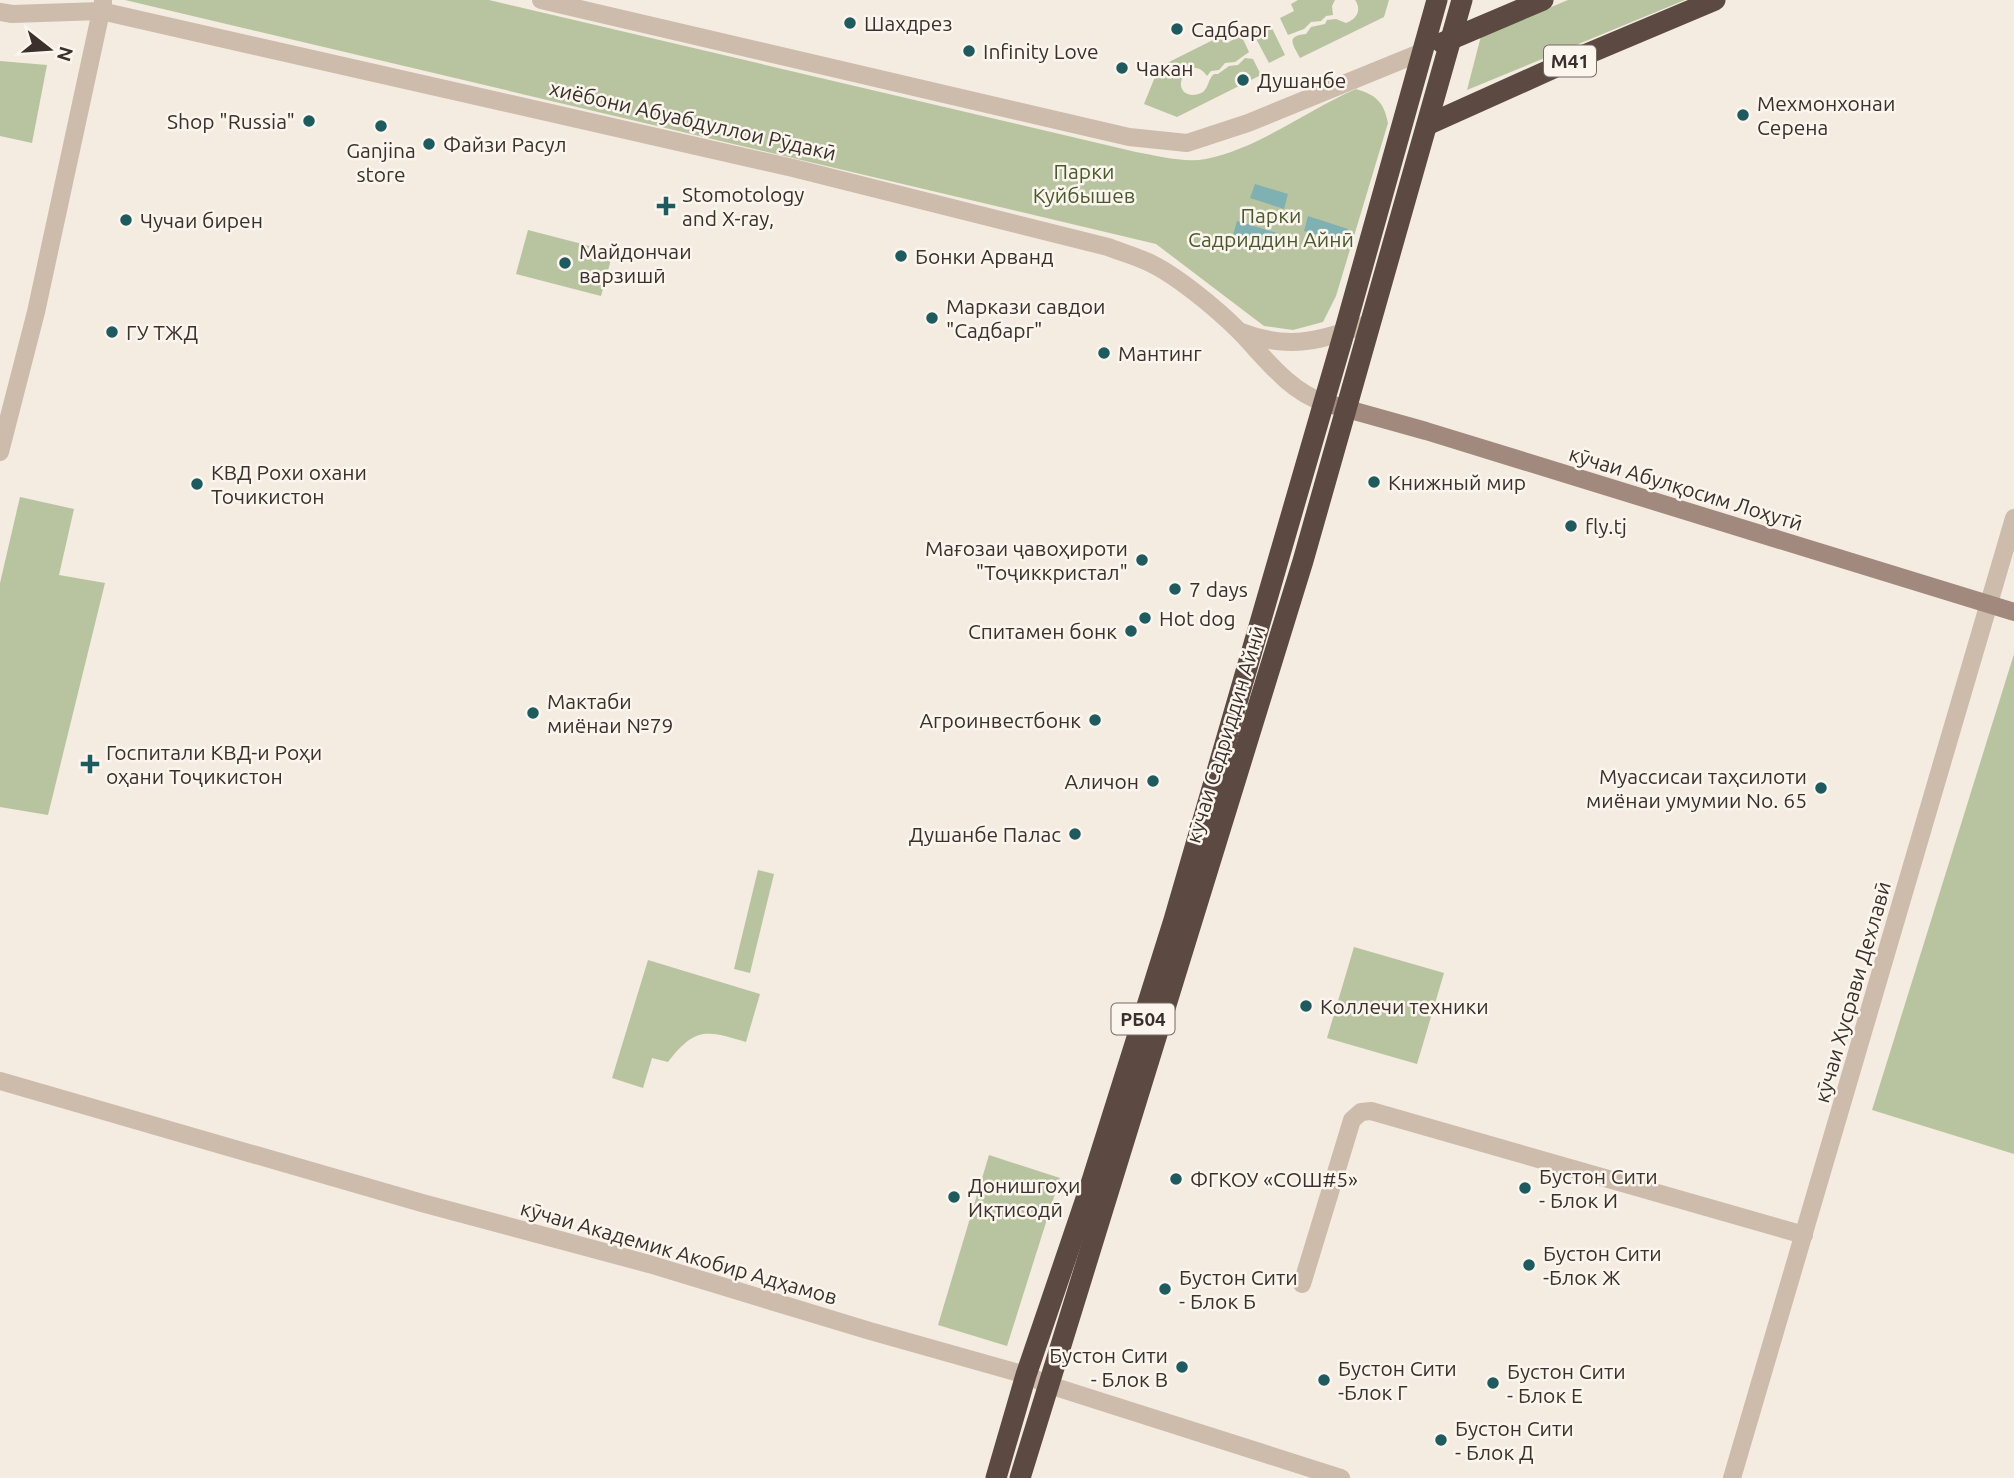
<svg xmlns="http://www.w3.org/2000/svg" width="2014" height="1478" viewBox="0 0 2014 1478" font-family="Ubuntu,sans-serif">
  <rect width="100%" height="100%" fill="#f4ebe1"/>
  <g fill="#b8c4a0">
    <path d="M 125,0 L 489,0 L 1136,152 C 1158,156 1184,163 1206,159 C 1258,149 1307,110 1356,89 C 1376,95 1384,102 1388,123 L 1336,296 L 1323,322 L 1293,330 L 1264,326 L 1156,244 Z"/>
    <path d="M 1298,0 L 1335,0 L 1332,6 L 1333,15 L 1326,16 L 1321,21 L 1311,22 L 1304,29 L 1288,35 L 1280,18 L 1294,11 L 1291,4 Z"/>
    <path d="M 1355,0 L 1389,0 L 1384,17 L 1300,58 C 1293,44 1285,36 1306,34 L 1311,27 L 1325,24 L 1327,20 L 1336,19 L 1346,23 C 1357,19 1362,10 1355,0 Z"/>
    <path d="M 1568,0 L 1685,0 L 1467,90 L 1481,36 Z"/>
    <path d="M 1270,24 L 1285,55 L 1269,63 L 1253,33 Z"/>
    <path d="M 1223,35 L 1227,43 L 1241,35 L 1249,52 L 1235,62 L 1225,63 L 1219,70 L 1211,71 L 1207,76 C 1190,51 1167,92 1192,95 C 1196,95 1200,94 1203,92 C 1209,87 1208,79 1214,74 L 1218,74 L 1229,66 L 1238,65 L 1245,58 L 1253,59 L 1261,75 L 1177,117 L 1144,104 L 1159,67 Z"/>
    <path d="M 0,61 L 47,65 L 32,143 L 0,136 Z"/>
    <path d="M 528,230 L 613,252 L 601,296 L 516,274 Z"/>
    <path d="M 20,497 L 74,509 L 59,575 L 105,583 L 48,815 L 0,807 L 0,583 Z"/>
    <path d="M 2014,654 L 2014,1154 L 1872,1110 Z"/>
    <path d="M 758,870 L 774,874 L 750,973 L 734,969 Z"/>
    <path d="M 1354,947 L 1444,973 L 1417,1064 L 1327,1038 Z"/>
    <path d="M 648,960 L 760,994 L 746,1042 C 706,1030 695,1027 668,1062 L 652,1058 L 643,1088 L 612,1078 Z"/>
    <path d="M 989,1155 L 1060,1178 L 1007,1346 L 938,1325 Z"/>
  </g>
  <g fill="#7fb0b2">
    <path d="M 1255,184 L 1288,194 L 1284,209 L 1250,198 Z"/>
    <path d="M 1308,216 L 1348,229 L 1344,243 L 1304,231 Z"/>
    <path d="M 1237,221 L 1277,233 L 1273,247 L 1233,235 Z"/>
  </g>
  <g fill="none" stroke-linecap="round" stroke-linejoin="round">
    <g stroke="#cdbbac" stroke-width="18">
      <path d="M 541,0 L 1129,137 L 1187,143 L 1248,123 L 1422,52"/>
      <path d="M 0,12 L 12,14 L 101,11 L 793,168 L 1108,247 C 1121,252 1135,256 1148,262 C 1175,274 1217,309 1238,330 C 1263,355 1288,391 1323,402"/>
      <path d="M 1241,332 C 1290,351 1322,340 1370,323"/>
      <path d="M 0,452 L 36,312 L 103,2"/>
      <path d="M 0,1081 L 422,1203 L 649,1264 L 870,1331 L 1026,1375 L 1049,1385 L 1341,1478"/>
      <path d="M 1302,1284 L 1352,1120 L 1361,1112 L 1371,1111 L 1804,1235"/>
      <path d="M 1732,1478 L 2014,518"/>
    </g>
    <path stroke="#a18a7d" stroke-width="18" d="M 1333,405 L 1426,431 L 2014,612"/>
    <g stroke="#5c4a42" stroke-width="21">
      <path d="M 1442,43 L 1543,0"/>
      <path d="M 1427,125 L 1556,67 L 1715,0"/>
      <path d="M 996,1478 L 1026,1375 L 1090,1187 L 1174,920 L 1344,333 L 1437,0"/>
      <path d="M 1020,1478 L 1303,561 L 1462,0"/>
    </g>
  </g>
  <g fill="#1f5a5e" stroke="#fbf5ee" stroke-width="2.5">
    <circle cx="850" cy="23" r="7"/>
    <circle cx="1177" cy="29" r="7"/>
    <circle cx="969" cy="51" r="7"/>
    <circle cx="1122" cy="68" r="7"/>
    <circle cx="1243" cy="80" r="7"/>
    <circle cx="1743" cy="115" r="7"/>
    <circle cx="309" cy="121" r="7"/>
    <circle cx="381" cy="126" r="7"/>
    <circle cx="429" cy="144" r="7"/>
    <path d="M662.5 195.5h7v7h7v7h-7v7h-7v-7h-7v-7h7z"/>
    <circle cx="126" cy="220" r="7"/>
    <circle cx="901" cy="256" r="7"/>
    <circle cx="565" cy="263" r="7"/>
    <circle cx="932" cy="318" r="7"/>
    <circle cx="112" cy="332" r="7"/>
    <circle cx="1104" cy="353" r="7"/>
    <circle cx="1374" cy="482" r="7"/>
    <circle cx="197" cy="484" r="7"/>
    <circle cx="1571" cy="526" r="7"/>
    <circle cx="1142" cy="560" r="7"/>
    <circle cx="1175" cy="589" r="7"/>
    <circle cx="1145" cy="618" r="7"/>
    <circle cx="1131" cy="631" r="7"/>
    <circle cx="533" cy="713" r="7"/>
    <circle cx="1095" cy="720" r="7"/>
    <path d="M86.5 753.5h7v7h7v7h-7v7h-7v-7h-7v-7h7z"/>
    <circle cx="1153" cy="781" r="7"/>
    <circle cx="1821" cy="788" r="7"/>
    <circle cx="1075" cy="834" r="7"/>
    <circle cx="1306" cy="1006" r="7"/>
    <circle cx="1176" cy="1179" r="7"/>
    <circle cx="1525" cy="1188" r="7"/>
    <circle cx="954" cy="1197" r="7"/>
    <circle cx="1529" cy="1265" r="7"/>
    <circle cx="1165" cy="1289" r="7"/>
    <circle cx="1182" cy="1367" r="7"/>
    <circle cx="1324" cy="1380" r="7"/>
    <circle cx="1493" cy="1383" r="7"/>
    <circle cx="1441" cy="1440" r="7"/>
  </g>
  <g text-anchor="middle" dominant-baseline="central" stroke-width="5" stroke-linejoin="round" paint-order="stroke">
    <g fill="#fbf5ee" stroke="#756b66" stroke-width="2">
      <rect x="1544" y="45.5" width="52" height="31" rx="5"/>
      <rect x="1111.5" y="1003.5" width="63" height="31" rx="5"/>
    </g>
    <g font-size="19" font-weight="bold" fill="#3b302b">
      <text x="1570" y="61">M41</text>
      <text x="1143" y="1019">РБ04</text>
    </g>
    <g font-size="21" fill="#3b302b" stroke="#fbf5ee" text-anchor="start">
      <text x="864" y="23">Шахдрез</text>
      <text x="1191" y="29">Садбарг</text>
      <text x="983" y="51">Infinity Love</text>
      <text x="1136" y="68">Чакан</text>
      <text x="1257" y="80">Душанбе</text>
      <text x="1757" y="103">Мехмонхонаи<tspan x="1757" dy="24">Серена</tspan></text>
      <text x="295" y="121" text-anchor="end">Shop "Russia"</text>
      <text x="443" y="144">Файзи Расул</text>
      <text x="381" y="150" text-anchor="middle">Ganjina<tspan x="381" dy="24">store</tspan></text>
      <text x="682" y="194">Stomotology<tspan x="682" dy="24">and X-ray,</tspan></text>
      <text x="140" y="220">Чучаи бирен</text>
      <text x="579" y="251">Майдончаи<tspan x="579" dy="24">варзишӣ</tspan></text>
      <text x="915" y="256">Бонки Арванд</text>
      <text x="946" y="306">Маркази савдои<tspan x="946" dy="24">"Садбарг"</tspan></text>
      <text x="126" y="332">ГУ ТЖД</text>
      <text x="1118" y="353">Мантинг</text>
      <text x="211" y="472">КВД Рохи охани<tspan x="211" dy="24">Точикистон</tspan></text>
      <text x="1388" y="482">Книжный мир</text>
      <text x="1585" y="526">fly.tj</text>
      <text x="1128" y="548" text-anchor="end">Мағозаи ҷавоҳироти<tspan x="1128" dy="24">"Тоҷиккристал"</tspan></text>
      <text x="1189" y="589">7 days</text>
      <text x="1159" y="618">Hot dog</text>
      <text x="1117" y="631" text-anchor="end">Спитамен бонк</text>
      <text x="547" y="701">Мактаби<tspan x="547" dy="24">миёнаи №79</tspan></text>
      <text x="1081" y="720" text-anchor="end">Агроинвестбонк</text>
      <text x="106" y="752">Госпитали КВД-и Роҳи<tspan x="106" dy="24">оҳани Тоҷикистон</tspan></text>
      <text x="1807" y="776" text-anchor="end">Муассисаи таҳсилоти<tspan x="1807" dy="24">миёнаи умумии No. 65</tspan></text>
      <text x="1139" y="781" text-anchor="end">Аличон</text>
      <text x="1061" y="834" text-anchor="end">Душанбе Палас</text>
      <text x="1320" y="1006">Коллечи техники</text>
      <text x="1539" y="1176">Бустон Сити<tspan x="1539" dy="24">- Блок И</tspan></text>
      <text x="1190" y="1179">ФГКОУ «СОШ#5»</text>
      <text x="968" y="1185">Донишгоҳи<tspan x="968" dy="24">Иқтисодӣ</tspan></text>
      <text x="1543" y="1253">Бустон Сити<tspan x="1543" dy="24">-Блок Ж</tspan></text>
      <text x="1179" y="1277">Бустон Сити<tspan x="1179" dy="24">- Блок Б</tspan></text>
      <text x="1168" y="1355" text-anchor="end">Бустон Сити<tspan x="1168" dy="24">- Блок В</tspan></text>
      <text x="1338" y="1368">Бустон Сити<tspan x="1338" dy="24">-Блок Г</tspan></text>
      <text x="1507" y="1371">Бустон Сити<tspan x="1507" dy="24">- Блок Е</tspan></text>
      <text x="1455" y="1428">Бустон Сити<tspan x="1455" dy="24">- Блок Д</tspan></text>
    </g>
    <g font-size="21" fill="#3b302b" stroke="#fbf5ee">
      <text transform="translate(693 120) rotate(13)">хиёбони Абуабдуллои Рӯдакӣ</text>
      <text transform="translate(1686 488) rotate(17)">кӯчаи Абулқосим Лоҳутӣ</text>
      <text transform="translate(1225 734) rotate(-73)">кӯчаи Садриддин Айнӣ</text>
      <text transform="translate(1852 992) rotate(-74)">кӯчаи Хусрави Дехлавӣ</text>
      <text transform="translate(679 1252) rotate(16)">кӯчаи Академик Акобир Адҳамов</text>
    </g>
    <g font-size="21" fill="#4a5a2e" stroke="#fbf5ee">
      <text x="1084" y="171">Парки<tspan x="1084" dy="24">Куйбышев</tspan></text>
      <text x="1271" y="215">Парки<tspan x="1271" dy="24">Садриддин Айнӣ</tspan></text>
    </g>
  </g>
  <g transform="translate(49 49) rotate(107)" stroke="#fbf5ee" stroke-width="5" paint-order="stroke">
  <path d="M0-5L12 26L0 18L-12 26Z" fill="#3b302b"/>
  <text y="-10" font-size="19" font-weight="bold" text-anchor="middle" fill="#3b302b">N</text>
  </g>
</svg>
